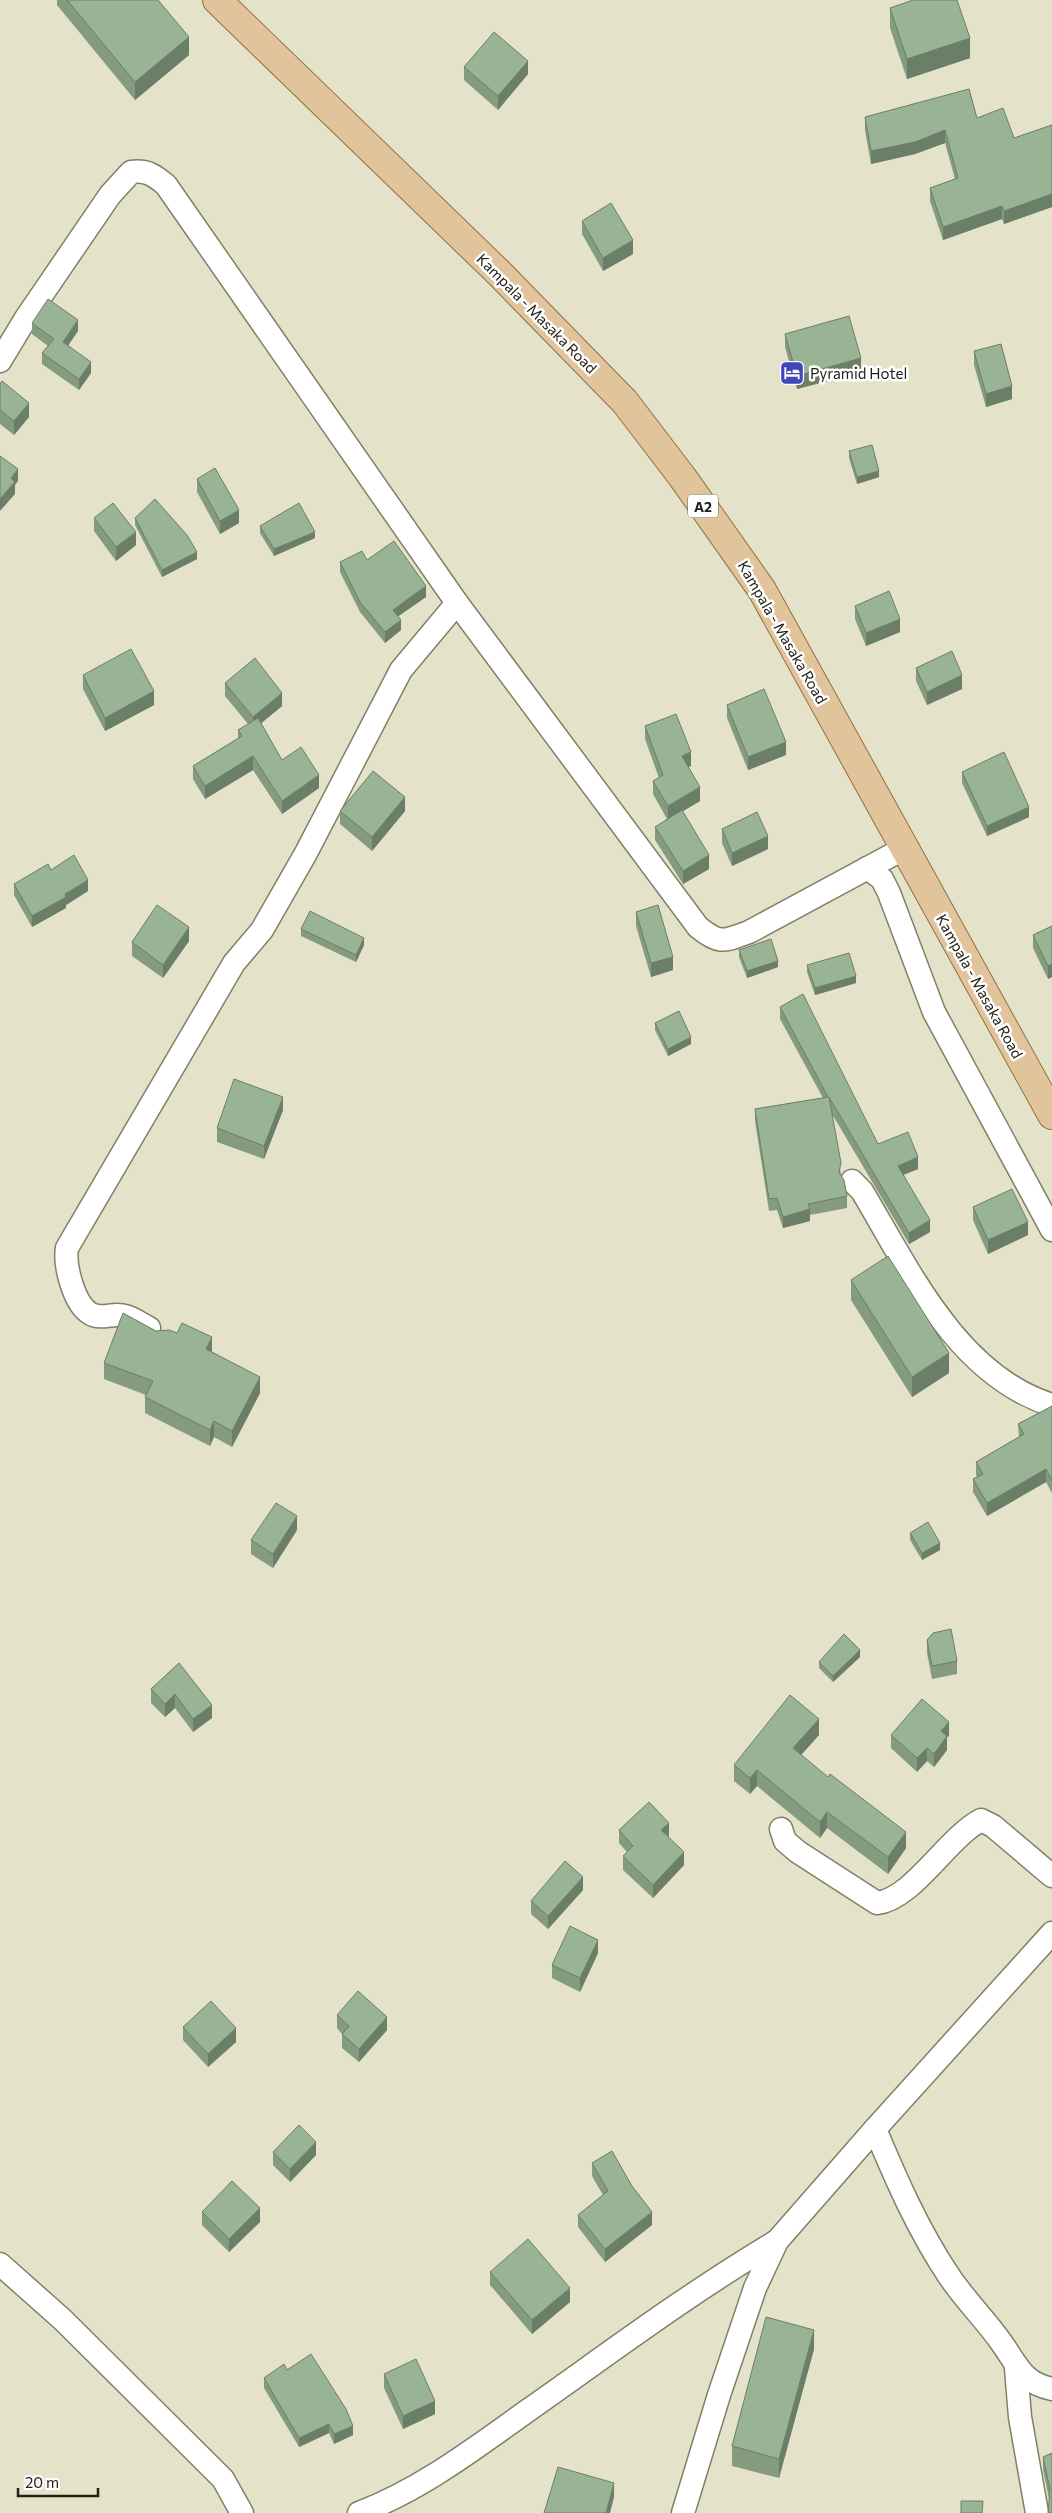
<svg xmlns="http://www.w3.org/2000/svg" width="1052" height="2513" viewBox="0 0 1052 2513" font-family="Commissioner,sans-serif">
  <rect width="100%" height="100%" fill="#e4e3c9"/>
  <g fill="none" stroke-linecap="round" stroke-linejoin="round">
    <defs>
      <g id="minor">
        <path d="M 0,361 L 26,318 L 110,195 L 131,172 C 147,170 154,175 166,185 L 457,603 L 698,927 C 720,945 724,941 749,932 L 903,849"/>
        <path d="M 867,868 L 882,879 L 889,893 L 934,1012 L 1052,1230"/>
        <path d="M 852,1181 L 862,1191 C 909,1270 958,1376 1052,1405"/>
        <path d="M 149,1328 C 141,1324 133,1318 125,1316 C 114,1312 102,1320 91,1314 C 74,1305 64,1265 67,1248 L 234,963 L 262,930 L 306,853 L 401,670 L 457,603"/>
        <path d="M 781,1829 L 785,1841 L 798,1852 L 877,1903 C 913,1899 947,1838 981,1820 L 993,1826 L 1052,1876"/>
        <path d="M 875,2129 C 896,2179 918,2230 949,2276 C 964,2299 985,2319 1001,2342 C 1017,2364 1022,2383 1052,2389"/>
        <path d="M 0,2264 L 63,2320 L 223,2479 L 242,2513"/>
        <path d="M 1016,2368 L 1020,2417 L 1037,2513"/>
        <path d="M 359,2513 C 422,2489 475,2448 530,2409 C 611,2352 691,2292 777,2241"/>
        <path d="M 683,2513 L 719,2395 L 755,2288 L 777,2241 L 875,2129 L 1052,1933"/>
      </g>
      <path id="primary" d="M 217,0 L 500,274 L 625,402 L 683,478 L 762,590 L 1052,1115"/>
    </defs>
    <use href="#minor" stroke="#808068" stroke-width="25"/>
    <use href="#primary" stroke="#917141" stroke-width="30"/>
    <use href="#minor" stroke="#fff" stroke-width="22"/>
    <use href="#primary" stroke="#e1c49b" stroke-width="28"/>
  </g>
  <g fill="#849b7f">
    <path d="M 57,0 L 158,0 L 189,55 L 135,100 L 57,5 Z"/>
    <path d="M 890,8 L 970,58 L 907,79 L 890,28 Z"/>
    <path d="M 464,67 L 528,74 L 498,110 L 464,80 Z"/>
    <path d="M 865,117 L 977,118 L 1014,138 L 1052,125 L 1052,207 L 1004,224 L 1002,219 L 943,240 L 930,201 L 930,188 L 955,179 L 945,143 L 915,154 L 871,164 L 865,130 Z"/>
    <path d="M 582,221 L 633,254 L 603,271 L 582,234 Z"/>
    <path d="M 32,323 L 78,331 L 68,345 L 91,373 L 79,390 L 42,364 L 42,353 L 48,346 L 32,334 Z"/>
    <path d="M 785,334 L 861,372 L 797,389 L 785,347 Z"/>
    <path d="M 974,351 L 1012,399 L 986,407 L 974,365 Z"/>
    <path d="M 0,384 L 29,417 L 14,435 L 0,424 Z"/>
    <path d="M 849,451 L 879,477 L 857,484 L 849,458 Z"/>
    <path d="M 197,479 L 239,523 L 220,534 L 197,492 Z"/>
    <path d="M 94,518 L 136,545 L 116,561 L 94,531 Z"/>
    <path d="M 135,518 L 197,559 L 162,577 L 135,525 Z"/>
    <path d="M 260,526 L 315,538 L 274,556 L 260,533 Z"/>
    <path d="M 367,560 L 426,597 L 398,616 L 401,630 L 385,643 L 360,612 L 340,572 L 340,562 Z"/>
    <path d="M 855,606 L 900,632 L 866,646 L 855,619 Z"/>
    <path d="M 916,668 L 962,689 L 927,705 L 916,681 Z"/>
    <path d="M 83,675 L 154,705 L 105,731 L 83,689 Z"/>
    <path d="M 225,683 L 282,706 L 261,723 L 282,760 L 319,788 L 282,814 L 253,770 L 205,799 L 193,779 L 193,766 L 238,738 L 238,730 L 248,724 L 225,696 Z"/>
    <path d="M 727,705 L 786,755 L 748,770 L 727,718 Z"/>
    <path d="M 645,726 L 691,766 L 688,767 L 700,801 L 683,811 L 709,869 L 683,884 L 655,840 L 655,827 L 667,819 L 653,794 L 653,781 L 659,778 L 645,739 Z"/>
    <path d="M 962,772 L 1029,817 L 987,836 L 962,783 Z"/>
    <path d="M 340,811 L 405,811 L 372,851 L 340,824 Z"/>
    <path d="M 722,829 L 768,849 L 732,866 L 722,843 Z"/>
    <path d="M 51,870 L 88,891 L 66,905 L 66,908 L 32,927 L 14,895 L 14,884 Z"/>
    <path d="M 636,912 L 673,970 L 651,977 L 636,926 Z"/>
    <path d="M 1052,926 L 1052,977 L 1048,979 L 1033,948 L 1033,935 Z"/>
    <path d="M 301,929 L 364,945 L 356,962 L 301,936 Z"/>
    <path d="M 189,941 L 163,978 L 132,956 L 132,942 Z"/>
    <path d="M 739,950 L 778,967 L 747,978 L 739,957 Z"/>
    <path d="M 807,965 L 856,983 L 815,995 L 807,972 Z"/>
    <path d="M 780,1007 L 878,1144 L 918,1169 L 903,1175 L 930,1232 L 909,1244 L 832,1114 L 841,1175 L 847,1196 L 847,1208 L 810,1215 L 810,1221 L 783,1228 L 777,1210 L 769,1211 L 755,1121 L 755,1109 L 823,1098 L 780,1019 Z"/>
    <path d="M 655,1023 L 691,1044 L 668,1056 L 655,1030 Z"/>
    <path d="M 283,1110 L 264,1159 L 217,1142 L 217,1128 Z"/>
    <path d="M 973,1207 L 1028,1235 L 988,1254 L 973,1220 Z"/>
    <path d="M 851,1280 L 949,1373 L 912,1397 L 851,1300 Z"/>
    <path d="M 156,1331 L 212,1352 L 260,1393 L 232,1447 L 214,1437 L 210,1446 L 145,1413 L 145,1397 L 146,1395 L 104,1379 L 104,1363 Z"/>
    <path d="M 1052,1406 L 1052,1493 L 1046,1482 L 987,1516 L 973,1492 L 973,1479 L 977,1477 L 976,1475 L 976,1462 L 1019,1437 L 1018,1424 Z"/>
    <path d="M 297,1530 L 273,1568 L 251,1554 L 251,1540 Z"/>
    <path d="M 910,1533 L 940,1550 L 922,1560 L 910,1540 Z"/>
    <path d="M 927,1640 L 957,1661 L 957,1674 L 932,1679 L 927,1653 Z"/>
    <path d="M 860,1657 L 833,1682 L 819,1668 L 819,1662 Z"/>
    <path d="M 179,1663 L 212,1718 L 193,1732 L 175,1708 L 165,1717 L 151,1703 L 151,1689 Z"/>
    <path d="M 819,1735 L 801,1755 L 906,1848 L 888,1874 L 827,1828 L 820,1838 L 757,1786 L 750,1794 L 734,1781 L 734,1765 Z"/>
    <path d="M 891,1735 L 949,1736 L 947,1737 L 947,1750 L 934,1767 L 927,1761 L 917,1772 L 891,1748 Z"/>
    <path d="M 619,1830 L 669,1837 L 684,1865 L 653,1898 L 623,1870 L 623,1856 L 627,1852 L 619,1843 Z"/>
    <path d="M 583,1890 L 548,1929 L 531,1914 L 531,1901 Z"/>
    <path d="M 598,1953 L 580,1992 L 552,1978 L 552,1965 Z"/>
    <path d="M 337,2015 L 387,2030 L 359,2062 L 342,2048 L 342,2034 L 337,2028 Z"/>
    <path d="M 183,2027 L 236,2042 L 208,2067 L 183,2040 Z"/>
    <path d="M 273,2152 L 316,2155 L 290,2182 L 273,2165 Z"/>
    <path d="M 592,2163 L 652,2225 L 605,2262 L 578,2227 L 578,2215 L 603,2195 L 592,2176 Z"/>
    <path d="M 202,2212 L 260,2222 L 229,2252 L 202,2225 Z"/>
    <path d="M 490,2272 L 570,2302 L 532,2334 L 490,2285 Z"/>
    <path d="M 814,2349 L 779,2478 L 732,2466 L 732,2446 Z"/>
    <path d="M 287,2370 L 353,2435 L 334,2444 L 329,2433 L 299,2447 L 264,2388 L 264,2378 Z"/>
    <path d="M 384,2374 L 435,2414 L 403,2429 L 384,2388 Z"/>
    <path d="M 1052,2453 L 1052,2513 L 1043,2470 L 1043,2457 Z"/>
  </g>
  <g fill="#6b7e68">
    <path d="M 189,37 L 189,55 L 135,100 L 135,82 Z"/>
    <path d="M 970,38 L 970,58 L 907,79 L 907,59 Z"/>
    <path d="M 528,61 L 528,74 L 498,110 L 498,96 Z"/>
    <path d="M 945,130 L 945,143 L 915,154 L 871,164 L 871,151 Z"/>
    <path d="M 1052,194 L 1052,207 L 1004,224 L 1004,211 Z"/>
    <path d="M 1002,206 L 1002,219 L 943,240 L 943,227 Z"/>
    <path d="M 633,240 L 633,254 L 603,271 L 603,258 Z"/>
    <path d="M 78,320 L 78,331 L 63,353 L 63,342 Z"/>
    <path d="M 861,358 L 861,372 L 797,389 L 797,376 Z"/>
    <path d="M 91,362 L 91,373 L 79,390 L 79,379 Z"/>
    <path d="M 1012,386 L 1012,399 L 986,407 L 986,394 Z"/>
    <path d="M 29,403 L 29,417 L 14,435 L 14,421 Z"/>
    <path d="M 18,469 L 18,481 L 15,485 L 15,494 L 0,511 L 0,499 L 11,478 Z"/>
    <path d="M 879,471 L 879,477 L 857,484 L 857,477 Z"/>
    <path d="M 239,510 L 239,523 L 220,534 L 220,521 Z"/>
    <path d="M 136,532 L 136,545 L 116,561 L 116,547 Z"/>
    <path d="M 315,532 L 315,538 L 274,556 L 274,549 Z"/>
    <path d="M 197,552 L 197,559 L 162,577 L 162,570 Z"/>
    <path d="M 426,586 L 426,597 L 393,620 L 393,610 Z"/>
    <path d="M 900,619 L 900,632 L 866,646 L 866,633 Z"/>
    <path d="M 401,620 L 401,630 L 385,643 L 385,632 Z"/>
    <path d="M 962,675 L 962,689 L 927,705 L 927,692 Z"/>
    <path d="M 154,691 L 154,705 L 105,731 L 105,718 Z"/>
    <path d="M 282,693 L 282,706 L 253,730 L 253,717 Z"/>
    <path d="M 786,742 L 786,755 L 748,770 L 748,757 Z"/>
    <path d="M 691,752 L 691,766 L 682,769 L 682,756 Z"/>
    <path d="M 253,756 L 253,770 L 205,799 L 205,786 Z"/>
    <path d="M 319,775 L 319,788 L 282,814 L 282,801 Z"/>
    <path d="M 700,787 L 700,801 L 668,820 L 668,806 Z"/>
    <path d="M 405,797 L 405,811 L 372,851 L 372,837 Z"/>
    <path d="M 1029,807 L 1029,817 L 987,836 L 987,826 Z"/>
    <path d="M 768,836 L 768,849 L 732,866 L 732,853 Z"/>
    <path d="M 709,855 L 709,869 L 683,884 L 683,871 Z"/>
    <path d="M 88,880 L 88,891 L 66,905 L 66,908 L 32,927 L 32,916 Z"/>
    <path d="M 189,927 L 189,941 L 163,978 L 163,965 Z"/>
    <path d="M 364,938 L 364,945 L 356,962 L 356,955 Z"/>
    <path d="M 673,957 L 673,970 L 651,977 L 651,963 Z"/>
    <path d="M 778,961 L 778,967 L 747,978 L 747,971 Z"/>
    <path d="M 1052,964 L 1052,977 L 1048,979 L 1048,966 Z"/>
    <path d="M 856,976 L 856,983 L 815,995 L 815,988 Z"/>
    <path d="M 691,1037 L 691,1044 L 668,1056 L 668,1049 Z"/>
    <path d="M 283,1097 L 283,1110 L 264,1159 L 264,1146 Z"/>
    <path d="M 918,1157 L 918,1169 L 898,1177 L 898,1166 Z"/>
    <path d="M 810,1209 L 810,1221 L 783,1228 L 783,1217 Z"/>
    <path d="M 930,1220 L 930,1232 L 909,1244 L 909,1233 Z"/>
    <path d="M 1028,1222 L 1028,1235 L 988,1254 L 988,1240 Z"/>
    <path d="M 212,1337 L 212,1353 L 206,1349 Z"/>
    <path d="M 949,1353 L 949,1373 L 912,1397 L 912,1377 Z"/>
    <path d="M 260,1377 L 260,1393 L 232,1447 L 232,1431 Z"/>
    <path d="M 214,1421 L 214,1437 L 210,1446 L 210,1430 Z"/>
    <path d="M 1046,1469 L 1046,1482 L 987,1516 L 987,1503 Z"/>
    <path d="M 297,1516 L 297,1530 L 273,1568 L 273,1554 Z"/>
    <path d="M 940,1543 L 940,1550 L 922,1560 L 922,1553 Z"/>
    <path d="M 860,1650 L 860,1657 L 833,1682 L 833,1676 Z"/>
    <path d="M 175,1694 L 175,1708 L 165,1717 L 165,1704 Z"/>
    <path d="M 212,1705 L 212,1718 L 193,1732 L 193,1719 Z"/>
    <path d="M 819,1719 L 819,1735 L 793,1764 L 793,1748 Z"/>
    <path d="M 949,1722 L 949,1736 L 947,1737 L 947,1750 L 934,1767 L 934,1754 L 941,1731 Z"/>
    <path d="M 927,1748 L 927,1761 L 917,1772 L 917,1758 Z"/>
    <path d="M 757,1770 L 757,1786 L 750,1794 L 750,1778 Z"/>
    <path d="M 827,1812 L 827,1828 L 820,1838 L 820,1822 Z"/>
    <path d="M 669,1823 L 669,1837 L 661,1830 Z"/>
    <path d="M 906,1832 L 906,1848 L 888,1874 L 888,1857 Z"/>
    <path d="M 684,1852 L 684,1865 L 653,1898 L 653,1885 Z"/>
    <path d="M 583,1877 L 583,1890 L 548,1929 L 548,1916 Z"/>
    <path d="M 598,1940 L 598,1953 L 580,1992 L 580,1978 Z"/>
    <path d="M 387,2017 L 387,2030 L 359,2062 L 359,2049 Z"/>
    <path d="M 236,2028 L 236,2042 L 208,2067 L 208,2054 Z"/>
    <path d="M 316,2142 L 316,2155 L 290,2182 L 290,2169 Z"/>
    <path d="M 260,2208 L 260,2222 L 229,2252 L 229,2239 Z"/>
    <path d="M 652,2212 L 652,2225 L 605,2262 L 605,2249 Z"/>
    <path d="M 570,2288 L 570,2302 L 532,2334 L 532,2320 Z"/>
    <path d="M 814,2330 L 814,2349 L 779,2478 L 779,2459 Z"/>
    <path d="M 435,2401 L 435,2414 L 403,2429 L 403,2416 Z"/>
    <path d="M 329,2424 L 329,2433 L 299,2447 L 299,2438 Z"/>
    <path d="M 353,2426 L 353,2435 L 334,2444 L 334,2434 Z"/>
    <path d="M 614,2483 L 614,2497 L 610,2513 L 606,2513 Z"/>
  </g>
  <g fill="#99b494" stroke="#6b7e68">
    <path d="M 67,0 L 158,0 L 189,37 L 135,82 Z"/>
    <path d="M 913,0 L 957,0 L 970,38 L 907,59 L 890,8 Z"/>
    <path d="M 494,32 L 528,61 L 498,96 L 464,67 Z"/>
    <path d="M 969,89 L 977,118 L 1003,108 L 1014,138 L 1052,125 L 1052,194 L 1004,211 L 1002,206 L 943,227 L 930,188 L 958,178 L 945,130 L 915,142 L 871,151 L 865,117 Z"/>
    <path d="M 611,203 L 633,240 L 603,258 L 582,221 Z"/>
    <path d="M 48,299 L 78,320 L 63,342 L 91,362 L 79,379 L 42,353 L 54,339 L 32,323 Z"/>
    <path d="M 849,316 L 861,358 L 797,376 L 785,334 Z"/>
    <path d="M 1001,344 L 1012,386 L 986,394 L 974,351 Z"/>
    <path d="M 2,381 L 29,403 L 14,421 L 0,410 L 0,384 Z"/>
    <path d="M 872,445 L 879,471 L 857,477 L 849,451 Z"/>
    <path d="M 0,456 L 18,469 L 11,478 L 15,482 L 0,499 Z"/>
    <path d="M 215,468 L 239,510 L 220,521 L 197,479 Z"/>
    <path d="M 155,499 L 187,535 L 197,552 L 162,570 L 135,518 Z"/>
    <path d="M 113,503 L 136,532 L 116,547 L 94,518 Z"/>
    <path d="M 299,503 L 315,532 L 274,549 L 260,526 Z"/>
    <path d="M 394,541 L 426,586 L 393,610 L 401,620 L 385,632 L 360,602 L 340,562 L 362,551 L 367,560 Z"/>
    <path d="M 889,591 L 900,619 L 866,633 L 855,606 Z"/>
    <path d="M 131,649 L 154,691 L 105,718 L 83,675 Z"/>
    <path d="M 952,651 L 962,675 L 927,692 L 916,668 Z"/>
    <path d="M 255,658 L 282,693 L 253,717 L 225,683 Z"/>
    <path d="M 764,689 L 786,742 L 748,757 L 727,705 Z"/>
    <path d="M 676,714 L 691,752 L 682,756 L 700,787 L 668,806 L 653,781 L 663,775 L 645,726 Z"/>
    <path d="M 258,718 L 282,760 L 301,747 L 319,775 L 282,801 L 253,756 L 205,786 L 193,766 L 242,736 L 238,730 Z"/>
    <path d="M 1004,752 L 1029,807 L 987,826 L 962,772 Z"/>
    <path d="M 373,771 L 405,797 L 372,837 L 340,811 Z"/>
    <path d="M 682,810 L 709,855 L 683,871 L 655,827 Z"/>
    <path d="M 757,812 L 768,836 L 732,853 L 722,829 Z"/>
    <path d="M 74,855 L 88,880 L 65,894 L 66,897 L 32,916 L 14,884 L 48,864 L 51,870 Z"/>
    <path d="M 157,905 L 189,927 L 163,965 L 132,942 Z"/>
    <path d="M 658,905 L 673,957 L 651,963 L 636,912 Z"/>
    <path d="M 310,911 L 364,938 L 356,955 L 301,929 Z"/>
    <path d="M 1052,926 L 1052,964 L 1048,966 L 1033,935 Z"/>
    <path d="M 771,939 L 778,961 L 747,971 L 739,950 Z"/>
    <path d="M 849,953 L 856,976 L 815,988 L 807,965 Z"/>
    <path d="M 803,994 L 878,1144 L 908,1132 L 918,1157 L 898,1166 L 930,1220 L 909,1233 L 829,1097 L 841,1163 L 839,1172 L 844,1180 L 847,1196 L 808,1204 L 810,1209 L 783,1217 L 777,1198 L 769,1199 L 755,1109 L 828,1097 L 780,1007 Z"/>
    <path d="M 679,1011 L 691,1037 L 668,1049 L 655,1023 Z"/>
    <path d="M 234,1079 L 283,1097 L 264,1146 L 217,1128 Z"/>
    <path d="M 1012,1189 L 1028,1222 L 988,1240 L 973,1207 Z"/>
    <path d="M 888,1256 L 949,1353 L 912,1377 L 851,1280 Z"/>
    <path d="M 123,1313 L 156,1331 L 169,1330 L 177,1333 L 182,1323 L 212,1337 L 206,1349 L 260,1377 L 232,1431 L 214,1421 L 210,1430 L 145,1397 L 153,1381 L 104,1363 Z"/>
    <path d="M 1052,1406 L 1052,1480 L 1046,1469 L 987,1503 L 973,1479 L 983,1474 L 976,1462 L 1024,1434 L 1018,1424 Z"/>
    <path d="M 276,1503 L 297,1516 L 273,1554 L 251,1540 Z"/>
    <path d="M 928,1522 L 940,1543 L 922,1553 L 910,1533 Z"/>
    <path d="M 951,1629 L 957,1661 L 932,1666 L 927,1640 L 933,1633 Z"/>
    <path d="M 844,1634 L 860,1650 L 833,1676 L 819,1662 Z"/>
    <path d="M 179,1663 L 212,1705 L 193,1719 L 175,1694 L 165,1704 L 151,1689 Z"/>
    <path d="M 790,1695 L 819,1719 L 793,1748 L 828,1777 L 830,1774 L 906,1832 L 888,1857 L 827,1812 L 820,1822 L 757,1770 L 750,1778 L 734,1765 Z"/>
    <path d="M 922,1699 L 949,1722 L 941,1731 L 947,1736 L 934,1754 L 927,1748 L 917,1758 L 891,1735 Z"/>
    <path d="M 649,1802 L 669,1823 L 661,1830 L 684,1852 L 653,1885 L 623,1856 L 633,1846 L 619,1830 Z"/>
    <path d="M 565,1861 L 583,1877 L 548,1916 L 531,1901 Z"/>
    <path d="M 570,1926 L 598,1940 L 580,1978 L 552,1965 Z"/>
    <path d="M 358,1991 L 387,2017 L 359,2049 L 342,2034 L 349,2026 L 337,2015 Z"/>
    <path d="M 211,2001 L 236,2028 L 208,2054 L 183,2027 Z"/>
    <path d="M 299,2125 L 316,2142 L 290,2169 L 273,2152 Z"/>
    <path d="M 612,2151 L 632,2186 L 652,2212 L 605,2249 L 578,2215 L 608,2191 L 592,2163 Z"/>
    <path d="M 232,2181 L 260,2208 L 229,2239 L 202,2212 Z"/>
    <path d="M 528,2239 L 570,2288 L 532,2320 L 490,2272 Z"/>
    <path d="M 766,2317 L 814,2330 L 779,2459 L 732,2446 Z"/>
    <path d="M 311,2354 L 346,2409 L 353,2426 L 334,2434 L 329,2424 L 299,2438 L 264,2378 L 284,2364 L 287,2370 Z"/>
    <path d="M 416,2359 L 435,2401 L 403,2416 L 384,2374 Z"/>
    <path d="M 1052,2453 L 1052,2513 L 1048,2513 L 1050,2489 L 1043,2457 Z"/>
    <path d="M 558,2467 L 614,2483 L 606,2513 L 544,2513 Z"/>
    <path d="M 961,2501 L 983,2501 L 982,2513 L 961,2513 Z"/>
  </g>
  <defs>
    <symbol id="hotel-square" viewBox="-11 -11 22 22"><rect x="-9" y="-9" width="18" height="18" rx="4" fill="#4045ba" stroke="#fff"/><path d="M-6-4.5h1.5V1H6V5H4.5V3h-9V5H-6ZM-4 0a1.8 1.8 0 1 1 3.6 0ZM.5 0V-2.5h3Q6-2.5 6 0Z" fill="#fff"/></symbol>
  </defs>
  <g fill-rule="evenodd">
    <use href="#hotel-square" x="778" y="359" width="28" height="28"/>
  </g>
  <g text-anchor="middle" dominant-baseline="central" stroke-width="5" stroke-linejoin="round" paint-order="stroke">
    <rect fill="#fff" stroke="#64645d" stroke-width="1" x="688" y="494.5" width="30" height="23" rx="4"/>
    <g font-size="14" font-weight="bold" fill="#212117">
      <text x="703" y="506">A2</text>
    </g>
    <g font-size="15" fill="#212117" stroke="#fff">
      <text transform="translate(537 313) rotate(45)">Kampala - Masaka Road</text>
      <text transform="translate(783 632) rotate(60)">Kampala - Masaka Road</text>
      <text transform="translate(980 986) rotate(61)">Kampala - Masaka Road</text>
    </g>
    <g font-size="15" fill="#212117" stroke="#fff" text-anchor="start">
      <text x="810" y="373">Pyramid Hotel</text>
    </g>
  </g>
  <path d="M18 2488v8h80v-8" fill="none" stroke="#212117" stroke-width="2.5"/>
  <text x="25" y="2488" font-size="15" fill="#212117" stroke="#ffffff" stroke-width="4" paint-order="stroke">20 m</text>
</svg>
